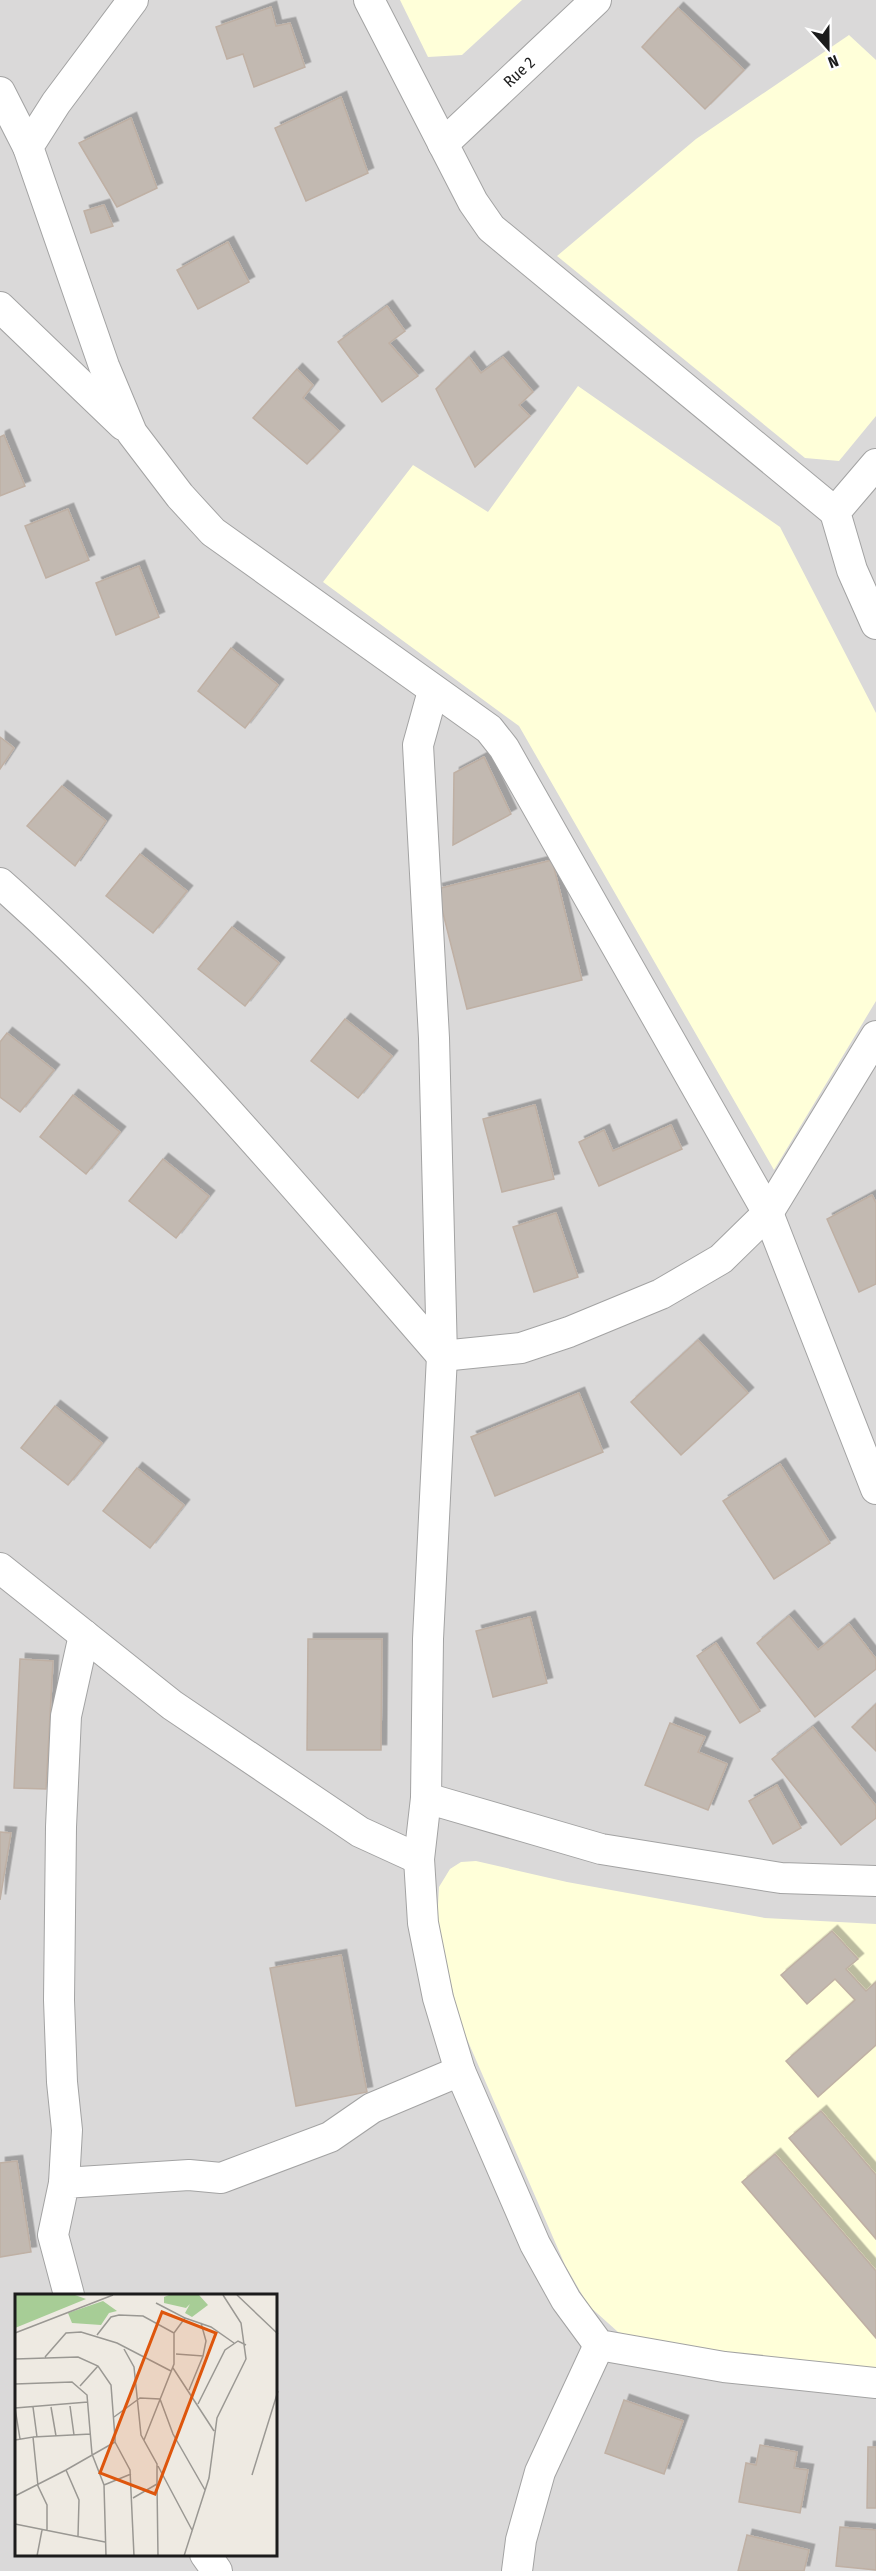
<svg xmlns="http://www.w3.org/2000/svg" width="876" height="2571" viewBox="0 0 876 2571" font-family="'Fira Sans Condensed',sans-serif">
  <defs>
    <filter id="shadow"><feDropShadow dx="5.5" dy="-5.5" stdDeviation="0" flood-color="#0004"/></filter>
  </defs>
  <rect width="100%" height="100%" fill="#eeeae2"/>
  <path fill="#dad9d9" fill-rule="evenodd" d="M 0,0 L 876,0 L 876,2571 L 0,2571 ZM 16,2295 L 276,2295 L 276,2554 L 16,2554 Z"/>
  <g fill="#ffffd9">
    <path d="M 400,0 L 522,0 L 462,55 L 428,57 Z"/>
    <path d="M 849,35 L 876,60 L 876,416 L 839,461 L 805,458 L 557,256 L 696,139 Z"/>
    <path d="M 578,386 L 780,527 L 876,713 L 876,1001 L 774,1170 L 519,726 L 323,582 L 413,465 L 488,512 Z"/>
    <path d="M 476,1861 L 567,1882 L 765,1918 L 876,1924 L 876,2374 L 659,2345 L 618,2332 L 588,2305 L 565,2265 L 460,2023 L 437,1922 L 439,1887 L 450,1869 L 461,1862 Z"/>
  </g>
  <g fill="#c2b9b1" stroke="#bfb0a4" stroke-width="1.5" filter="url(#shadow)">
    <path d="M 271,7 L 276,26 L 290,23 L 305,67 L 254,87 L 243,54 L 227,59 L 216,27 Z"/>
    <path d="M 678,8 L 744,70 L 705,109 L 642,47 Z"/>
    <path d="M 341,97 L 368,173 L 306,201 L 275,128 Z"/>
    <path d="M 131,118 L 157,188 L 117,207 L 79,143 Z"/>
    <path d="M 104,205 L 113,226 L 91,233 L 84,211 Z"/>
    <path d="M 228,242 L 249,282 L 198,309 L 177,270 Z"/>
    <path d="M 387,306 L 405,331 L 389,343 L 418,376 L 382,402 L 338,342 Z"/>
    <path d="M 469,357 L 481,373 L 503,357 L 533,392 L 519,405 L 530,416 L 475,467 L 436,389 Z"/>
    <path d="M 297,369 L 313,385 L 303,398 L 339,431 L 307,464 L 253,418 Z"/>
    <path d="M 4,435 L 25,486 L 0,496 L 0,437 Z"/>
    <path d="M 68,509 L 89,560 L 46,578 L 25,526 Z"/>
    <path d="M 139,566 L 159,617 L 116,635 L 96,583 Z"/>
    <path d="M 231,648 L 278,685 L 245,728 L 198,691 Z"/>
    <path d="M 0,737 L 14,748 L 0,769 Z"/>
    <path d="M 484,757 L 511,814 L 453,845 L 454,773 Z"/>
    <path d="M 62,786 L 106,821 L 75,866 L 27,826 Z"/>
    <path d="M 140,854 L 187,891 L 153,933 L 106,896 Z"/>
    <path d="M 552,860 L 582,980 L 467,1009 L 437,889 Z"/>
    <path d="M 232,927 L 279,963 L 245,1006 L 198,969 Z"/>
    <path d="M 345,1019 L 392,1056 L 358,1098 L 311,1061 Z"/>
    <path d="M 7,1033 L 54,1070 L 20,1112 L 0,1097 L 0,1042 Z"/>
    <path d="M 73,1095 L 120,1132 L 86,1174 L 40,1137 Z"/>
    <path d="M 535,1105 L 554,1179 L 502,1192 L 483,1119 Z"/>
    <path d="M 671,1125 L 682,1149 L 599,1186 L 579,1142 L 604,1130 L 613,1151 Z"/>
    <path d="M 163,1159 L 209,1196 L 176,1238 L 129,1201 Z"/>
    <path d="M 872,1195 L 876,1203 L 876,1284 L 859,1292 L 827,1219 Z"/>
    <path d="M 556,1213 L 578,1277 L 534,1292 L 513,1227 Z"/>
    <path d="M 698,1340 L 748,1393 L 681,1455 L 631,1402 Z"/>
    <path d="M 579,1393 L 603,1452 L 495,1496 L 471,1437 Z"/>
    <path d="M 55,1406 L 102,1443 L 68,1485 L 21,1448 Z"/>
    <path d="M 780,1464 L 830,1543 L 774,1579 L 723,1501 Z"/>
    <path d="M 137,1468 L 184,1505 L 150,1548 L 103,1511 Z"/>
    <path d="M 789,1616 L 818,1650 L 849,1624 L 876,1659 L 876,1669 L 815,1717 L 757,1643 Z"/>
    <path d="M 530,1617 L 547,1683 L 493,1697 L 476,1631 Z"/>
    <path d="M 308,1639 L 382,1639 L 381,1750 L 307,1750 Z"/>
    <path d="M 716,1643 L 760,1711 L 740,1723 L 697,1656 Z"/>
    <path d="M 20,1659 L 53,1661 L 46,1789 L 14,1788 Z"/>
    <path d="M 876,1704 L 876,1751 L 852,1727 Z"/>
    <path d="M 670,1723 L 705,1737 L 698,1752 L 727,1764 L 708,1810 L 645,1785 Z"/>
    <path d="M 813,1727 L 876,1806 L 876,1818 L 841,1845 L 772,1759 Z"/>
    <path d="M 777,1785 L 801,1828 L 773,1844 L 749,1801 Z"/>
    <path d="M 0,1832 L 11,1833 L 0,1900 Z"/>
    <path d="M 832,1931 L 858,1959 L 846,1969 L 866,1991 L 876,1982 L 876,2045 L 818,2097 L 786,2061 L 855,2000 L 835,1979 L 807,2004 L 781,1975 Z"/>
    <path d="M 341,1955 L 367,2092 L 296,2106 L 270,1968 Z"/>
    <path d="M 821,2111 L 876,2175 L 876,2239 L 789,2138 Z"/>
    <path d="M 775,2154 L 876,2271 L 876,2338 L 742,2182 Z"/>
    <path d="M 17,2161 L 31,2252 L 0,2257 L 0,2163 Z"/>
    <path d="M 624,2400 L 683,2421 L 664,2474 L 605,2453 Z"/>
    <path d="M 760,2445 L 797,2452 L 794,2468 L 808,2470 L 800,2513 L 739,2502 L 746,2463 L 756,2465 Z"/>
    <path d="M 868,2447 L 876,2447 L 876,2508 L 867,2508 Z"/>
    <path d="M 840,2527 L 876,2530 L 876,2570 L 836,2566 Z"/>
    <path d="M 747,2535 L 809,2550 L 804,2571 L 738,2571 Z"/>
  </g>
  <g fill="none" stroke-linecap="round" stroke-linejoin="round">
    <defs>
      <g id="street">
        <path d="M 133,0 L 56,103 L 28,147 L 104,366 L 132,433 L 180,496 L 213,532 L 489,729 L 504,748 L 768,1213 L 876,1489"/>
        <path d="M 369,0 L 473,202 L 491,228 L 835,512"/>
        <path d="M 0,92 L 28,147"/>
        <path d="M 443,144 L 596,0"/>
        <path d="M 0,307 L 123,425"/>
        <path d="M 876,464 L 835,512 L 852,570 L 876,624"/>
        <path d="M 433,691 L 418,745 L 434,1038 L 442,1356 L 428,1639 L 426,1798 L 419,1859 L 423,1923 L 438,1998 L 460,2071 L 535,2244 L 566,2300 L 599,2345 L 724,2367 L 876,2383"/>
        <path d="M 0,883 C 162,1026 301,1194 442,1356 L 521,1348 L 569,1332 L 661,1294 L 721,1259 L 768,1213 L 876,1036"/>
        <path d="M 0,1568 L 172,1705 L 360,1832 L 419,1859"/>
        <path d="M 426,1798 L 601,1849 L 781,1878 L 876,1881"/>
        <path d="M 64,2183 L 67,2130 L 62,2082 L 59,2000 L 61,1827 L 66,1716 L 84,1635"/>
        <path d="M 69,2295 L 53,2235 L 64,2183 L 189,2175 L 221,2178 L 330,2137 L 372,2108 L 460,2071"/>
        <path d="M 205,2554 L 217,2571"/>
        <path d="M 517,2571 L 521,2540 L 540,2472 L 599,2345"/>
      </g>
    </defs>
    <use href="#street" stroke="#a3a3a3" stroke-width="32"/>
    <use href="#street" stroke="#fff" stroke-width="30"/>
  </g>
  <g text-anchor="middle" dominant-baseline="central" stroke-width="6" stroke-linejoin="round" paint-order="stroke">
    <g font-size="16" fill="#1c1c1c" stroke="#fff">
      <text transform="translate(519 72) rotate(-43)">Rue 2</text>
    </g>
  </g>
  <g transform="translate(15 2294)">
    <rect width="262" height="262" fill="#eeeae2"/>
    <path d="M 0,1 L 60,1 L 71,5 L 0,34 ZM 154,1 L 184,1 L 193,11 L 177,23 L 170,19 L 175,10 L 171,14 L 149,9 L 149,3 ZM 88,7 L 102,17 L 94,19 L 86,31 L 57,29 L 53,19 Z" fill="#a7cd96"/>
    <path fill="none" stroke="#9a9893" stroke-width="1.5" d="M 222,1 L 263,40M 141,9 L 170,24 L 159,39M 170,24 L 196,33 L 219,49M 0,39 L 98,1M 82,41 L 96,23 L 104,21 L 128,22 L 159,39 L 159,70 L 129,146M 109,55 L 119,73 L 126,141 L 142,170 L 142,190 L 118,204M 161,60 L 188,62 L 191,47 L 186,29M 30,63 L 51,39 L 66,38 L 102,49 L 156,77M 0,65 L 63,63 L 83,72 L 96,91 L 100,144 L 100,148 L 51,176 L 0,202M 158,74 L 199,137M 0,90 L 57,88 L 72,101 L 77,160 L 89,191 L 91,262M 65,92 L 83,72M 174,96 L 188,62M 183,110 L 210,56 L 223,47 L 231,51M 55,112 L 59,141M 18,113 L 22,143M 36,113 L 41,142M 0,114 L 73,108M 0,114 L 5,145M 99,123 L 125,104 L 145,105 L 158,140 L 190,196M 18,143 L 76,140M 0,146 L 18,143 L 23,192 L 32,211 L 32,236M 100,148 L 115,176 L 119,262M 143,172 L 177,236M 51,176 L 64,206 L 63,242M 237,181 L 263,97M 142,190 L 143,262M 89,191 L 116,180M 0,230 L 90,248M 22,262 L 27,236M 169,262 L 194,184 L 202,124 L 231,65 L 226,29 L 208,1"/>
    <path fill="#de560d" fill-opacity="0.15" stroke="#de560d" stroke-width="3" d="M 147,18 L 201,39 L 140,200 L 85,179 Z"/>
    <rect width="262" height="262" fill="none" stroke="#1c1c1c" stroke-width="3"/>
  </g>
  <g transform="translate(828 48) rotate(159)" stroke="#ffffff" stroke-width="4.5" paint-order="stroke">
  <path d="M0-4.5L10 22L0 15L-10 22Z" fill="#1c1c1c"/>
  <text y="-9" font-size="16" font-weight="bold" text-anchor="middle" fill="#1c1c1c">N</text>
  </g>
</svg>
